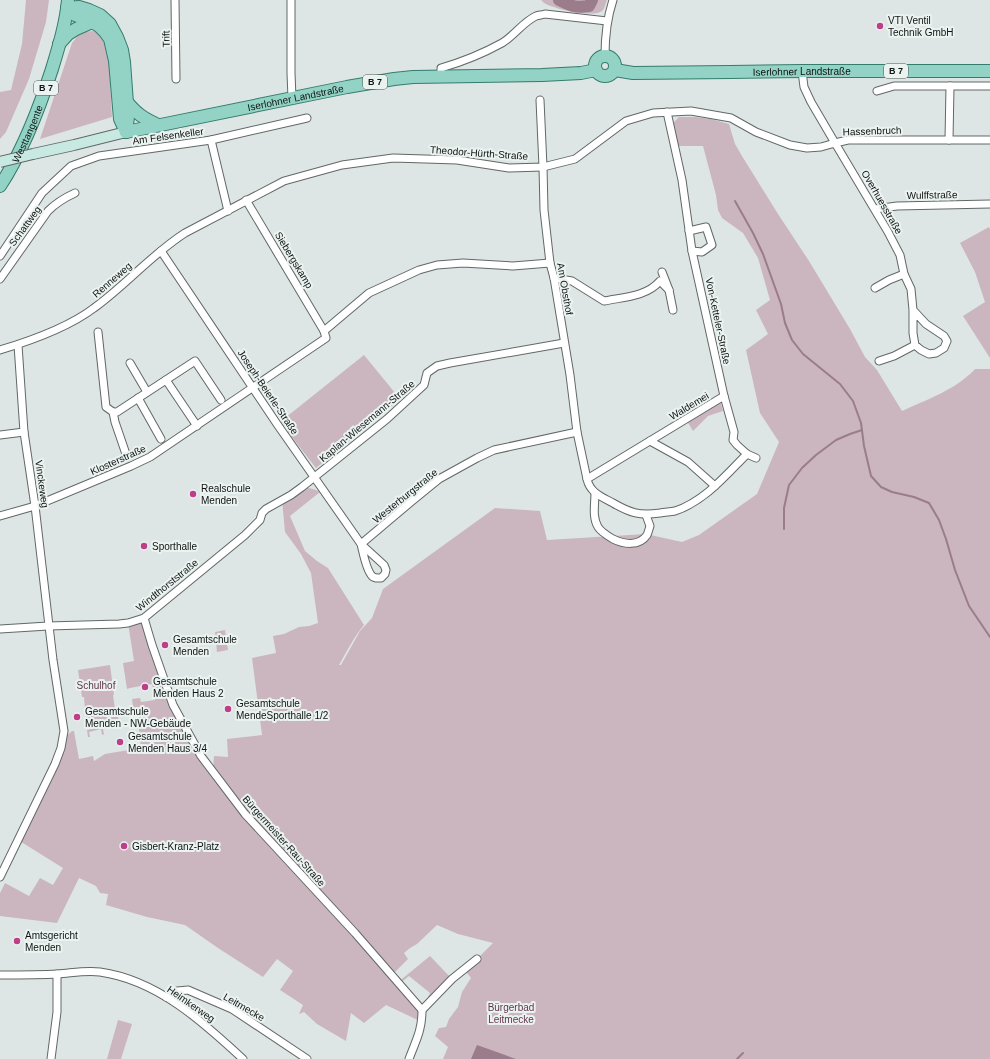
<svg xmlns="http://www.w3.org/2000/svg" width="990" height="1059" viewBox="0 0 990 1059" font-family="Helvetica,sans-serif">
  <rect width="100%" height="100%" fill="#dde6e4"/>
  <g fill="#cbb6bf" fill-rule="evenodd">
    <path d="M 26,0 L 49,0 L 46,22 L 29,79 L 6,132 L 0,139 L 0,92 L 11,90 L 22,44 Z"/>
    <path d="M 541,0 L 607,0 C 605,4 605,9 602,11 C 593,18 555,9 546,4 C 544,3 543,2 541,0 Z"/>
    <path d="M 94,31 L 103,39 L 109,63 L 112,117 L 40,139 L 72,43 L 81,32 Z"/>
    <path d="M 679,117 L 695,117 L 711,119 L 729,124 L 735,144 L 742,156 L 778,214 L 809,261 L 850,329 L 865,357 L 877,370 L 902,411 C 926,400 957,389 975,369 L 990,369 L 990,1059 L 443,1059 L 448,1047 L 435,1036 L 439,1028 L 446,1027 L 449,1019 L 458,1007 L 462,992 L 471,978 L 464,969 L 477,959 L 493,943 L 458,934 L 437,925 L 417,944 L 410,948 L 404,953 L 408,959 L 391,976 L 397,983 L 430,956 L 452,979 L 422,1010 L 422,1022 L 386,1005 L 364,1023 L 351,1013 L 346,1041 L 317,1024 L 304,1012 L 299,1014 L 303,1005 L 280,990 L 293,971 L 277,959 L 263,977 L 218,948 L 185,925 L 147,917 L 106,905 L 108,894 L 100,893 L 96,886 L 79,878 L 57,923 L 0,916 L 0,893 L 5,883 L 29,896 L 40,878 L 53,885 L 63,868 L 18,840 L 63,739 L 72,731 L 74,731 L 79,759 L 93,756 L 94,761 L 105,754 L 141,748 L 139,729 L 136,729 L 132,699 L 140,698 L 141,702 L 155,700 L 152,684 L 130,688 L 127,689 L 123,663 L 134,661 L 128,623 L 144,618 L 173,705 L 213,771 L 214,756 L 228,757 L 227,739 L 262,735 L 252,658 L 276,653 L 273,636 L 284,634 L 299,627 L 309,626 L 318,623 L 311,573 L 301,554 L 285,532 L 282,500 C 297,490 301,483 320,492 L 290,516 L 305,551 L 317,561 L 328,568 L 364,625 C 354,637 347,651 339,665 L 341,665 L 360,631 L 372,618 L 383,589 L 495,508 L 540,511 L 547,540 L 646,534 L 682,542 L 699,535 L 757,494 L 779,442 L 760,413 L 746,350 L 768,334 L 756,310 L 770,300 L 758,258 L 743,233 L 722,218 L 718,210 L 716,195 L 703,146 L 678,146 L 673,123 ZM 409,976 L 430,993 L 422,1010 L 399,984 Z"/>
    <path d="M 989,227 L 990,229 L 990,358 L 963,316 L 985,302 L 975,272 L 960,243 Z"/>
    <path d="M 364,355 L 400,399 L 316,468 L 280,422 Z"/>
    <path d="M 720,401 L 723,411 L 708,416 L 693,431 L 687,421 Z"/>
    <path d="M 225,630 L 228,650 L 217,652 L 215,632 Z"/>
    <path d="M 110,665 L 114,695 L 113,695 L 116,716 L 118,716 L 119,727 L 103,729 L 104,734 L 102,735 L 101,729 L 89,732 L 90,737 L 88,737 L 87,730 L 92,729 L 91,718 L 87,718 L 86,714 L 89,713 L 88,710 L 85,710 L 84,697 L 82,697 L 78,670 Z"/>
    <path d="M 118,1020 L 132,1024 L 121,1059 L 107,1059 Z"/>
  </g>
  <path fill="#9b7c8b" d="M 477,1045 L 516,1059 L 471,1059 Z"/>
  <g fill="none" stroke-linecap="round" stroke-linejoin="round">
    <g stroke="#9b7c8b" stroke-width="2">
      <path d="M 735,201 L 753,233 L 763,254 L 781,304 L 785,323 L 792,340 L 803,354 L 840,384 L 853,401 L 861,423 L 864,446 L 871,476 L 881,487 L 892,492 L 914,497 L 929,503 L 939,520 L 946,539 L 955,570 L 969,606 L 990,637"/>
      <path d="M 784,529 L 784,508 L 789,485 L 802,468 L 816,455 L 836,440 L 850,434 L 862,430"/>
      <path d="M 737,1059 L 743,1053"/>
    </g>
    <path stroke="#9b7c8b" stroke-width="12" d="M 559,0 C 571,6 575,8 589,6 L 592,0"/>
    <defs>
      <g id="street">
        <path d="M 175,0 L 176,79"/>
        <path d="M 291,0 L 291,73 L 292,98"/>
        <path d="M 605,56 C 605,37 607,18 613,0"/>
        <path d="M 802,71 L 804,87 L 811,102 L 835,143 L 848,140 L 990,140"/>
        <path d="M 441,76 L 441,68 C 462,62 482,54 502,43 C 514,36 523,22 536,16 C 539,15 542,15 545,14 L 607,21"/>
        <path d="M 877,91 L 894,86 L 990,86"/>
        <path d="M 540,100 L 543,167 L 544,210 L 550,263 L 554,278 L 570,375 L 577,432 L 587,479"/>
        <path d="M 667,112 L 682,180 L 692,251 L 724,396"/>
        <path d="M 211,140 L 228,211"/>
        <path d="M 949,140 L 950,86"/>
        <path d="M 246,200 L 324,331"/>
        <path d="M 875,209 L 897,206 L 990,204"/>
        <path d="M 689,231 L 706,227 L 712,245 L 702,252 L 692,251"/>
        <path d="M 161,251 L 277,424 L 361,544 L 384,565 L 386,570 L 385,574 L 381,578 C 378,578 375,579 372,576 C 366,570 363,552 361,544"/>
        <path d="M 0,256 L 42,193 L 71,166 L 99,156 L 211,140 L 307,118"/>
        <path d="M 662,272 L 669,290 L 673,310"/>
        <path d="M 554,278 L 572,281 L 604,301 C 624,297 646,297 660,281 L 669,290"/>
        <path d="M 0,279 L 48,211 C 56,203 64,198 75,193"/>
        <path d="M 875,288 L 889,280 L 904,274"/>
        <path d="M 98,332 L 106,407 L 113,412 L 115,422 L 127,457"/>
        <path d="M 0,350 C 30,341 69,327 94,308 C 126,285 152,254 185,233 L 284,181 L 342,165 L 393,158 L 457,160 L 509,168 L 543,167 L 575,159 L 626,121 L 653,113 L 691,111 L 731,118 L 756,132 L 790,145 L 807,148 L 821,147 L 835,143 L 888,232 L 900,255 L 904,274 L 911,289 L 913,310 L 913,333 L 915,345 L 921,350 L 929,354 L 936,353 L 944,348 L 947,341 L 944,336 L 926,324 L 913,310"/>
        <path d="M 879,361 L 894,356 L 915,345"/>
        <path d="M 130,363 L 147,392"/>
        <path d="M 166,380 L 197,426"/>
        <path d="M 724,396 L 734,432 L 733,440 L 737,445 L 747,454 C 726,475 705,501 675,511 C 670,512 665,512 660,513 C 640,516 630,513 613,503 C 602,497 590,493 587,479 Z"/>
        <path d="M 138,398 L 161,439"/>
        <path d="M 113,412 L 117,412 L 195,361 L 221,400"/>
        <path d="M 0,435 L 24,432"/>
        <path d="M 650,441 L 688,462 L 715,486"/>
        <path d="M 747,454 L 756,458"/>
        <path d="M 595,493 C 595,504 592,517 598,527 C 601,532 608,536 613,539 C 623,544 639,547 647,535 C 648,533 649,529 650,526 L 646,515"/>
        <path d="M 0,516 L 35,506 L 131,466 L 150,457 L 326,338 L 324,331 L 369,293 L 419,270 L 437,265 L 463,263 L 513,266 L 550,263"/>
        <path d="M 361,544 L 412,501 L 439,479 L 477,458 L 494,450 L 577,432"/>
        <path d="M 144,618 L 152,645 L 173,705 L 201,756 L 245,814 L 355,933 L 422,1010 C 422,1031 416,1040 409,1059"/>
        <path d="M 0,629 L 48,626 L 119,624 L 128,623 L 144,618 L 245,535 L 260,520 L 262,513 L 266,509 L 291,495 L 302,487 L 387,419 L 424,385 L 427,373 L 437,366 L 450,363 L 564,343"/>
        <path d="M 0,877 L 55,764 L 61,748 L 64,731 L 53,660 L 35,506 L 24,432 L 18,345"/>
        <path d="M 0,975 C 19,975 39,975 58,974 C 72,973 86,970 100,972 C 157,980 202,1021 243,1059"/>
        <path d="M 166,997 L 177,991 L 188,990 L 232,1009 L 307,1059"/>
        <path d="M 422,1010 L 452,979 L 477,959"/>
        <path d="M 51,1059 L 57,1012 L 57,974"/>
      </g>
      <path id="secondary" d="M 33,154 L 74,145 L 126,132"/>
      <g id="primary">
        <path d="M 67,8 L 79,7 L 89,10 L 100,15 L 110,24 L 117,37 L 122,50 L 124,62 L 128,117 L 126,132"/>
        <path d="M 67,8 L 75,15 L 92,22 L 99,26 L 105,32 L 110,39 L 115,61 L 120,119 L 126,132"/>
        <path d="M 59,44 L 68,34 L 76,29 L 92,22"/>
        <circle cx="605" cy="66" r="10"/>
        <path id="s1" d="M 615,70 L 633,73 L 730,72 L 802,71 L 990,71"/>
        <path d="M 127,102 C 137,114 143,118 158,125"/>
        <path id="s2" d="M 126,132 L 347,87 L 394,79 L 413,77 L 542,75 L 581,73 L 596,70"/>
        <path id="s3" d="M 0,186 C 23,151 39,109 52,69 C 59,46 66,23 68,0"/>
      </g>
    </defs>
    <use href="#street" stroke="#616866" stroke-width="9"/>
    <use href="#secondary" stroke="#616866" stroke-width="12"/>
    <use href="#primary" stroke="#357c6d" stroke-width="14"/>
    <use href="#street" stroke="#fff" stroke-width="7"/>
    <use href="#secondary" stroke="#c8e9e2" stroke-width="10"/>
    <use href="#primary" stroke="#92d3c5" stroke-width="12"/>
    <defs>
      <path id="secondary-bridge" d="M 0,162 L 33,154"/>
    </defs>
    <use href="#secondary-bridge" stroke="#616866" stroke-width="12" stroke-linecap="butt"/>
    <use href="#secondary-bridge" stroke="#c8e9e2" stroke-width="10"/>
  </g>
  <g fill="#be3e89" stroke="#ebf3f1" stroke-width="1.5">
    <circle cx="880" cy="26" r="4"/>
    <circle cx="193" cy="494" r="4"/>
    <circle cx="144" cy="546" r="4"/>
    <circle cx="165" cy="645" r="4"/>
    <circle cx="145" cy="687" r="4"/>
    <circle cx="228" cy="709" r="4"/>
    <circle cx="77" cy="717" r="4"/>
    <circle cx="120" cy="742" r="4"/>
    <circle cx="124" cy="846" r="4"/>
    <circle cx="17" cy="941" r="4"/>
  </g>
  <g text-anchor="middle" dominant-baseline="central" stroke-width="4" stroke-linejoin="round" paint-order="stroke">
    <g fill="#ebf3f1" stroke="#525655" stroke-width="1">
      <rect x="884" y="64" width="24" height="14" rx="3"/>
      <rect x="363" y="75" width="24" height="14" rx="3"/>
      <rect x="34" y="81" width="24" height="14" rx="3"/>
    </g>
    <g font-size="9" font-weight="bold" fill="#101312">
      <text x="896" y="71">B 7</text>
      <text x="375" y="82">B 7</text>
      <text x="46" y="88">B 7</text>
    </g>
    <g font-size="10" fill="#101312" stroke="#ebf3f1" text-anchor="start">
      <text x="888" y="20">VTI Ventil<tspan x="888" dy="12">Technik GmbH</tspan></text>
      <text x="201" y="488">Realschule<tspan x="201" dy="12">Menden</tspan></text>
      <text x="152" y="546">Sporthalle</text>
      <text x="173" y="639">Gesamtschule<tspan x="173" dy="12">Menden</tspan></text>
      <text x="153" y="681">Gesamtschule<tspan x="153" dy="12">Menden Haus 2</tspan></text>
      <text x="236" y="703">Gesamtschule<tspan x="236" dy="12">MendeSporthalle 1/2</tspan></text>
      <text x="85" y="711">Gesamtschule<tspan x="85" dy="12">Menden - NW-Gebäude</tspan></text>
      <text x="128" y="736">Gesamtschule<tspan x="128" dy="12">Menden Haus 3/4</tspan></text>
      <text x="132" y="846">Gisbert-Kranz-Platz</text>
      <text x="25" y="935">Amtsgericht<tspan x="25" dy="12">Menden</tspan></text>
    </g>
    <g font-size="10" fill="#101312" stroke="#ebf3f1">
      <text transform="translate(166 39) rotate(-91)">Trift</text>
      <text stroke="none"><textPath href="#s1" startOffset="187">Iserlohner Landstraße</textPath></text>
      <text stroke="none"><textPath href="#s2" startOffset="173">Iserlohner Landstraße</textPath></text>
      <text transform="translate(872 131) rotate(-2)">Hassenbruch</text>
      <text stroke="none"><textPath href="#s3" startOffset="59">Westtangente</textPath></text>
      <text transform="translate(168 136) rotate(-8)">Am Felsenkeller</text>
      <text transform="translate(479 153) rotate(4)">Theodor-Hürth-Straße</text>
      <text transform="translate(932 195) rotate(-1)">Wulffstraße</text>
      <text transform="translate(882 202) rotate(60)">Overhuesstraße</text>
      <text transform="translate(25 226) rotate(-54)">Schattweg</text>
      <text transform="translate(294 260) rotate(59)">Siebergskamp</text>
      <text transform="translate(112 280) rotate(-41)">Renneweg</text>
      <text transform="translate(565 289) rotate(80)">Am Obsthof</text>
      <text transform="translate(718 321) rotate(78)">Von-Ketteler-Straße</text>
      <text transform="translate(268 392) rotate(56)">Joseph-Beierle-Straße</text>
      <text transform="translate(689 406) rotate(-31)">Waldemei</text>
      <text transform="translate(367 421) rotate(-40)">Kaplan-Wiesemann-Straße</text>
      <text transform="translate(118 460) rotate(-24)">Klosterstraße</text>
      <text transform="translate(42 484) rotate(82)">Vinckeweg</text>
      <text transform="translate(405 496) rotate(-39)">Westerburgstraße</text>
      <text transform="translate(167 585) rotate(-39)">Windthorststraße</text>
      <text transform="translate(284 841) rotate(48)">Bürgermeister-Rau-Straße</text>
      <text transform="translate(191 1004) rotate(35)">Heimkerweg</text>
      <text transform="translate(244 1007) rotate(30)">Leitmecke</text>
    </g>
    <g font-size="10" fill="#64354e" stroke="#ebf3f1">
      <text x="96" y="685">Schulhof</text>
      <text x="511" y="1007">Bürgerbad<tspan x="511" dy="12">Leitmecke</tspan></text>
    </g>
  </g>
</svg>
